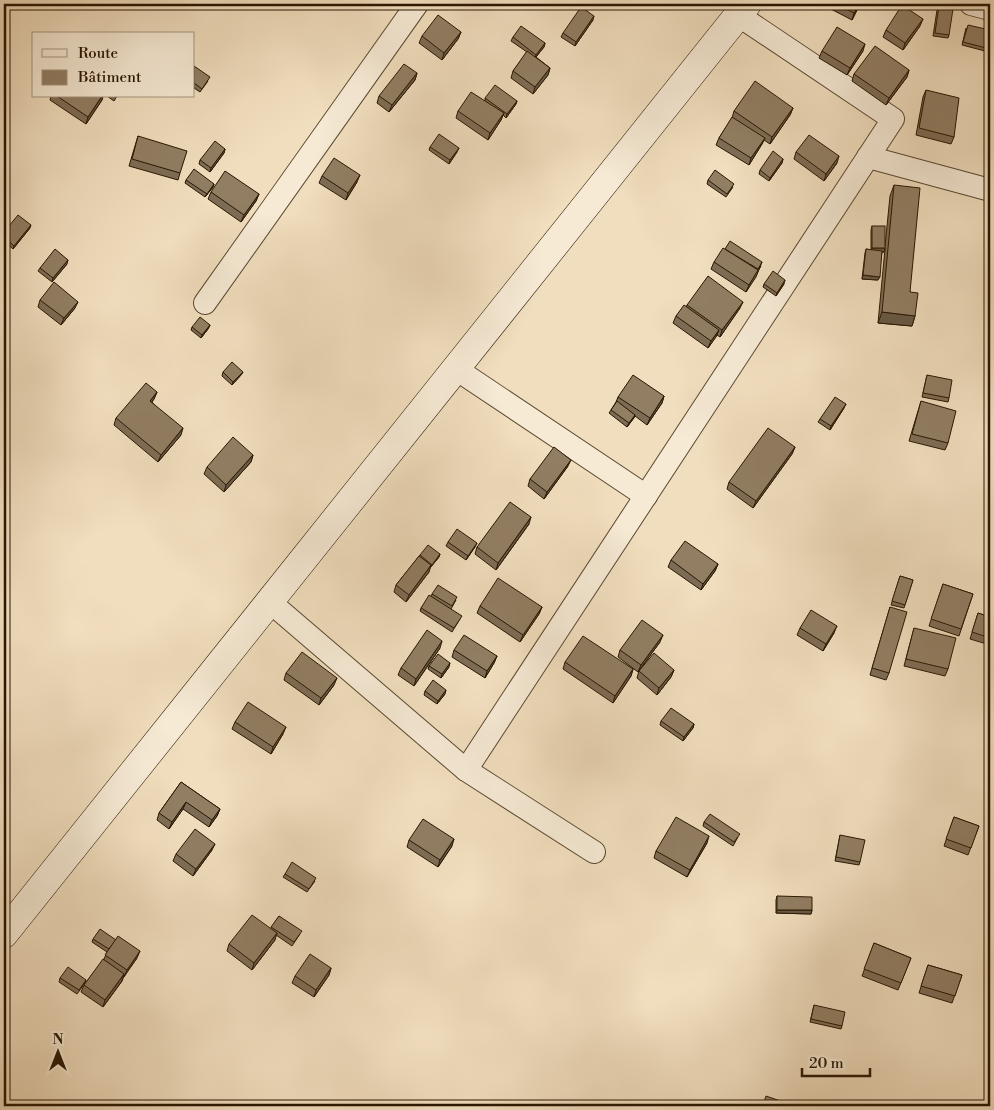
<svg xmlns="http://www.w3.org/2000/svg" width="994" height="1110" viewBox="0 0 994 1110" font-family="'Libre Bodoni',serif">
  <rect width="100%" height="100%" fill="#f1debe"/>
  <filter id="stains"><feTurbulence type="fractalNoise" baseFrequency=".004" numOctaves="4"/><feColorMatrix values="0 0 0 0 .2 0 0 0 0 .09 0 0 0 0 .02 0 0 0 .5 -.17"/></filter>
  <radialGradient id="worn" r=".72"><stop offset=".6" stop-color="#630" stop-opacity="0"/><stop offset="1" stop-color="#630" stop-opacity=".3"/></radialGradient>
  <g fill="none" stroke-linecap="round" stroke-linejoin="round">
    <defs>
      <g id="street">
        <path d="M 971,4 L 990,9"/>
        <path d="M 868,157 L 990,190"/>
        <path d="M 205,303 L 417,4"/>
        <path d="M 456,369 L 646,496"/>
        <path d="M 270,602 L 466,770 L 594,852"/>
        <path d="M 466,770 L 893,119 L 738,15"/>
      </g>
      <path id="secondary" d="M 4,934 L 747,4"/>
    </defs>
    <use href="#street" stroke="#5a4830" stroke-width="24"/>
    <use href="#secondary" stroke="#281601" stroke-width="29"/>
    <use href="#street" stroke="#f6ead5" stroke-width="22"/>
    <use href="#secondary" stroke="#f6ead5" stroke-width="28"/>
  </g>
  <g fill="#7d6c55" stroke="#281601">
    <path d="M 828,4 L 860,4 L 852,20 L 827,7 Z"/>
    <path d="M 939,6 L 949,35 L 948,38 L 933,36 L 937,10 Z"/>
    <path d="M 593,20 L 575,46 L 561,37 L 563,33 Z"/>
    <path d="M 920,26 L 903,50 L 883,37 L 886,30 Z"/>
    <path d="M 966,28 L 986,48 L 985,51 L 962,45 Z"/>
    <path d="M 461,32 L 458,39 L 442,60 L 419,43 L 422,36 Z"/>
    <path d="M 513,37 L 545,43 L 544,47 L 536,57 L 550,68 L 548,75 L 533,94 L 511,78 L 513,71 L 527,52 L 511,41 Z"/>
    <path d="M 822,51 L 863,51 L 847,75 L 819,58 Z"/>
    <path d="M 194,66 L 208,81 L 200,92 L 194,88 Z"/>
    <path d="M 909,70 L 907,77 L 886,105 L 852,81 L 854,74 Z"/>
    <path d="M 417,73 L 415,80 L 389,112 L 377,103 L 379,96 Z"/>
    <path d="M 926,90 L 954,137 L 951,144 L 916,135 L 923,97 Z"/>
    <path d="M 51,96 L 103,96 L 102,100 L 86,124 L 50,100 Z"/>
    <path d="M 107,96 L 117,96 L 114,101 Z"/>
    <path d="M 485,98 L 517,101 L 516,104 L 506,118 L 503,115 L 501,120 L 488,140 L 456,118 L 458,111 L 485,101 Z"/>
    <path d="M 793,108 L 790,115 L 770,144 L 764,140 L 762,144 L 749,165 L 716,145 L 719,138 L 732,118 L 734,111 Z"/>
    <path d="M 138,136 L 180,173 L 178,180 L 129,166 Z"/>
    <path d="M 430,147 L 457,152 L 449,164 L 429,150 Z"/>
    <path d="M 225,149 L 224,153 L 210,172 L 199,164 L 200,160 Z"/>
    <path d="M 796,152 L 837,163 L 824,181 L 794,159 Z"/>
    <path d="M 783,159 L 782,163 L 769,181 L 759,174 L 760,170 Z"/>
    <path d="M 322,176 L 357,182 L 346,200 L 319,183 Z"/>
    <path d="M 186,180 L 214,184 L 213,187 L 205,197 L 185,183 Z"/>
    <path d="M 708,180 L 733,187 L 726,197 L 707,184 Z"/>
    <path d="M 894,185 L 910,292 L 915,316 L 912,326 L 878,323 L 885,249 L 884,252 L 882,252 L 878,280 L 862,279 L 865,253 L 866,249 L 871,250 L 871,230 L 872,226 L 885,246 L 890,196 Z"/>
    <path d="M 211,192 L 259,194 L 256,201 L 241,222 L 208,199 Z"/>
    <path d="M 30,228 L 13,249 L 4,241 L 4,232 Z"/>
    <path d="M 714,262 L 761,266 L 746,292 L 711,269 Z"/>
    <path d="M 67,264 L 52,282 L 38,271 L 40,268 Z"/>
    <path d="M 764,284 L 784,284 L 776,296 L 763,287 Z"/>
    <path d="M 40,300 L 75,308 L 61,325 L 38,307 Z"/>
    <path d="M 687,305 L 740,308 L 720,337 L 717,335 L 708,348 L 673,323 L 676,316 L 686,307 Z"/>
    <path d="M 210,325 L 208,329 L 201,338 L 191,330 L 192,327 Z"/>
    <path d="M 223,372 L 243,372 L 241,375 L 232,385 L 222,376 Z"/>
    <path d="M 927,375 L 949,398 L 948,402 L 922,397 Z"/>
    <path d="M 157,392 L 154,399 L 152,402 L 181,435 L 158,462 L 114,425 L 116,418 Z"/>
    <path d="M 664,396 L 662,403 L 647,425 L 635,416 L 627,427 L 609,413 L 611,410 L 616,402 L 618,397 Z"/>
    <path d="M 921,401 L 948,443 L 945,450 L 909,441 Z"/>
    <path d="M 844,408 L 830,430 L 818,422 L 820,419 Z"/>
    <path d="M 795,447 L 792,454 L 753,508 L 727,489 L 729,482 Z"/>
    <path d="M 253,455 L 251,462 L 224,492 L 204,474 L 207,467 Z"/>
    <path d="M 568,466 L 544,499 L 528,486 L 530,479 Z"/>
    <path d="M 529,524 L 496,570 L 475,554 L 477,547 Z"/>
    <path d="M 448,542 L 475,547 L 466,560 L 446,546 Z"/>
    <path d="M 440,554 L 439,557 L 430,568 L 429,572 L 406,602 L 394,592 L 396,585 L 420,555 Z"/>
    <path d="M 671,560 L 718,564 L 715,571 L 701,590 L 668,567 Z"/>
    <path d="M 900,576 L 913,580 L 904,608 L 891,605 Z"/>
    <path d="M 943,584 L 973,594 L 959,636 L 929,626 Z"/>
    <path d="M 432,594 L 456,600 L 451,609 L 460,619 L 452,632 L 420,611 L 421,608 L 431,596 Z"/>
    <path d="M 480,606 L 542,607 L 539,614 L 520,642 L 477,613 Z"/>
    <path d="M 890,607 L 889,673 L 886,680 L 870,675 Z"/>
    <path d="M 978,613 L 990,617 L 990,645 L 970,639 Z"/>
    <path d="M 800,628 L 834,633 L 823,651 L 797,635 Z"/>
    <path d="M 914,628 L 948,669 L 945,676 L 904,666 Z"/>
    <path d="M 660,642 L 638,672 L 618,657 L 620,650 Z"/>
    <path d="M 440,648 L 414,686 L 398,675 L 401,668 Z"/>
    <path d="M 454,650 L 497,656 L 494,663 L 485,678 L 452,657 Z"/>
    <path d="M 565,662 L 633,669 L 631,676 L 613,703 L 563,669 Z"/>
    <path d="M 429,666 L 449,667 L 441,678 L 428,669 Z"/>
    <path d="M 674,670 L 671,677 L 657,695 L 637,678 L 639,671 Z"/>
    <path d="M 286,673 L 334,685 L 319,705 L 284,680 Z"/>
    <path d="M 425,691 L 445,694 L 437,704 L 424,695 Z"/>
    <path d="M 661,721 L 694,724 L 693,728 L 683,741 L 660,725 Z"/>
    <path d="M 235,722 L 283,734 L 271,754 L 232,729 Z"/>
    <path d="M 181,782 L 220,809 L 217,816 L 209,827 L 183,809 L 169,829 L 157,820 L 159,813 Z"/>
    <path d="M 954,817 L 979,826 L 968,855 L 944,846 Z"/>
    <path d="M 704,822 L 738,837 L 733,846 L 703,826 Z"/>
    <path d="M 840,835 L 860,862 L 859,865 L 835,861 Z"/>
    <path d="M 409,840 L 452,846 L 438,867 L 407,847 Z"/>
    <path d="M 707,843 L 687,877 L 654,858 L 656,851 Z"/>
    <path d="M 212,850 L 193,876 L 173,861 L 176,854 Z"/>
    <path d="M 285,874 L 315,881 L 307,892 L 283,877 Z"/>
    <path d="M 777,896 L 812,910 L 811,914 L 776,913 L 776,900 Z"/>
    <path d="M 279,916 L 300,934 L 292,946 L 276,935 L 275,940 L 252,970 L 227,951 L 229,944 L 271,928 Z"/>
    <path d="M 93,939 L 137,958 L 124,976 L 122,981 L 103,1007 L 81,992 L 84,985 L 104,959 L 107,952 L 92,942 Z"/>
    <path d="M 874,943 L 911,958 L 898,990 L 862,976 Z"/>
    <path d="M 928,965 L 962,975 L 952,1003 L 919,993 Z"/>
    <path d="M 331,968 L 329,975 L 314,997 L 292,983 L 295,976 Z"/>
    <path d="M 60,978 L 86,980 L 85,983 L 77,994 L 59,982 Z"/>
    <path d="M 814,1005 L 842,1026 L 841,1029 L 810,1022 Z"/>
  </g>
  <g fill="#665845" stroke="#281601">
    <path d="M 859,4 L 860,4 L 852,20 L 854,13 Z"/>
    <path d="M 594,16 L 593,20 L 575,46 L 576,42 Z"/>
    <path d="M 923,19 L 920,26 L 903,50 L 905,43 Z"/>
    <path d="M 461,32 L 458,39 L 442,60 L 444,53 Z"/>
    <path d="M 545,43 L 544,47 L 535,58 L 536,55 Z"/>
    <path d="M 865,44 L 863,51 L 847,75 L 850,68 Z"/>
    <path d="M 550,68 L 548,75 L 533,94 L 535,87 Z"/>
    <path d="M 909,70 L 907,77 L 886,105 L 889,98 Z"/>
    <path d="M 417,73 L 415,80 L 389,112 L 392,105 Z"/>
    <path d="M 102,96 L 103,96 L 102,100 L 86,124 L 88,117 Z"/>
    <path d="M 517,101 L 516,104 L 506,118 L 507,114 Z"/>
    <path d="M 793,108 L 790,115 L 770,144 L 772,137 Z"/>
    <path d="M 504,113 L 501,120 L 488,140 L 490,133 Z"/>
    <path d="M 765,138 L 762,144 L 749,165 L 751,158 Z"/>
    <path d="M 459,148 L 457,152 L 449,164 L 450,160 Z"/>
    <path d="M 225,149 L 224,153 L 210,172 L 211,168 Z"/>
    <path d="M 839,156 L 837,163 L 824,181 L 826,174 Z"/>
    <path d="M 783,159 L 782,163 L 769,181 L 770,178 Z"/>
    <path d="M 360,175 L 357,182 L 346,200 L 348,193 Z"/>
    <path d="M 214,184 L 213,187 L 205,197 L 207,194 Z"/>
    <path d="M 259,194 L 256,201 L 241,222 L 244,215 Z"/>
    <path d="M 31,225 L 30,228 L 13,249 L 14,246 Z"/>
    <path d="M 872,248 L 885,248 L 884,252 L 871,252 Z"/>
    <path d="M 68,260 L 67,264 L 52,282 L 53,278 Z"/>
    <path d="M 762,262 L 756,277 L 746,292 L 749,285 Z"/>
    <path d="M 863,275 L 880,277 L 878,280 L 862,279 Z"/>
    <path d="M 785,280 L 784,284 L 776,296 L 777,293 Z"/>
    <path d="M 78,302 L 75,308 L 61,325 L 64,318 Z"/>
    <path d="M 743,302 L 740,308 L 720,337 L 722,330 Z"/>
    <path d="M 882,312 L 915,316 L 912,326 L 878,323 Z"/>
    <path d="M 210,325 L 208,329 L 201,338 L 202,335 Z"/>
    <path d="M 719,330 L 716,337 L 708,348 L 711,341 Z"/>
    <path d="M 243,372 L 241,375 L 232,385 L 233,382 Z"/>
    <path d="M 157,392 L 154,399 L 147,408 L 150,401 Z"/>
    <path d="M 664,396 L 662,403 L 647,425 L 650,418 Z"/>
    <path d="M 846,404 L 844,408 L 830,430 L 831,426 Z"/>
    <path d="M 635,415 L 634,418 L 627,427 L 629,423 Z"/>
    <path d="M 183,428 L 181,435 L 158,462 L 161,455 Z"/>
    <path d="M 795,447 L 792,454 L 753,508 L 756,501 Z"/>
    <path d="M 253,455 L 251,462 L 224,492 L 226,485 Z"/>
    <path d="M 571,460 L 568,466 L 544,499 L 547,492 Z"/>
    <path d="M 531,517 L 529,524 L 496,570 L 498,563 Z"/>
    <path d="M 477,543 L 475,547 L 466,560 L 468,556 Z"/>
    <path d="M 440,554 L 439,557 L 430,568 L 432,565 Z"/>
    <path d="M 718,564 L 715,571 L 701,590 L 703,584 Z"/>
    <path d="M 431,565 L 429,572 L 406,602 L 409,595 Z"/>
    <path d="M 542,607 L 539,614 L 520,642 L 523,635 Z"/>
    <path d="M 837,626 L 834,633 L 823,651 L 826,644 Z"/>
    <path d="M 663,635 L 660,642 L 638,672 L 641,665 Z"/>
    <path d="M 442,641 L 440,648 L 414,686 L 416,679 Z"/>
    <path d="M 497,656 L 494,663 L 485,678 L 487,671 Z"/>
    <path d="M 450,663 L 449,667 L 441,678 L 442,674 Z"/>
    <path d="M 633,669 L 631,676 L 613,703 L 615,696 Z"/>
    <path d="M 674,670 L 671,677 L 657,695 L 659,688 Z"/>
    <path d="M 337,678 L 334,685 L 319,705 L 321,698 Z"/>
    <path d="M 446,690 L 445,694 L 437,704 L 438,701 Z"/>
    <path d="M 694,724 L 693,728 L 683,741 L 684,737 Z"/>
    <path d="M 286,727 L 283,734 L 271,754 L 273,747 Z"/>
    <path d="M 186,802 L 183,809 L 169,829 L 172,822 Z"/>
    <path d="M 220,809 L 217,816 L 209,827 L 212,820 Z"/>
    <path d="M 709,836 L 707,843 L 687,877 L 690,870 Z"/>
    <path d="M 454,839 L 452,846 L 438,867 L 440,860 Z"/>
    <path d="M 215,844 L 212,850 L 193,876 L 196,869 Z"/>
    <path d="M 777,910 L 812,910 L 811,914 L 776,913 Z"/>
    <path d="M 277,933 L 275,940 L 252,970 L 254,963 Z"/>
    <path d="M 140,951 L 137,958 L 124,977 L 127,970 Z"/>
    <path d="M 331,968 L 329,975 L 314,997 L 316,990 Z"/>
    <path d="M 124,974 L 122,981 L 103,1007 L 105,1000 Z"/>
  </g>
  <g fill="#917e63" stroke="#281601">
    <path d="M 837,4 L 859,4 L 854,13 Z"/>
    <path d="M 902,5 L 923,19 L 905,43 L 886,30 Z"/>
    <path d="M 939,6 L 953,9 L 949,35 L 935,33 Z"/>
    <path d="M 581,7 L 594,16 L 576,42 L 563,33 Z"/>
    <path d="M 438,15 L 461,32 L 444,53 L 422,36 Z"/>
    <path d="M 968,25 L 990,30 L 986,48 L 963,42 Z"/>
    <path d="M 521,26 L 545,43 L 536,55 L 513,37 Z"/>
    <path d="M 837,27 L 865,44 L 850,68 L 822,51 Z"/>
    <path d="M 875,46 L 909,70 L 889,98 L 854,74 Z"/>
    <path d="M 527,51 L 550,68 L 535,87 L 513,71 Z"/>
    <path d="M 404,64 L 417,73 L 392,105 L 379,96 Z"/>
    <path d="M 194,66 L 210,77 L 202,89 L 194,83 Z"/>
    <path d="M 755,81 L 793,108 L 772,137 L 734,111 Z"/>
    <path d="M 495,85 L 517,101 L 507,114 L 485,98 Z"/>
    <path d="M 926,90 L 959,98 L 954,137 L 919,128 Z"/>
    <path d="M 471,92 L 504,113 L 490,133 L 458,111 Z"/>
    <path d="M 57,96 L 102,96 L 88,117 Z"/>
    <path d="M 732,117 L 765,138 L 751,158 L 719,138 Z"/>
    <path d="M 439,134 L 459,148 L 450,160 L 430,147 Z"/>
    <path d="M 809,135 L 839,156 L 826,174 L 796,152 Z"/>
    <path d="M 138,136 L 187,151 L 180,173 L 132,159 Z"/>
    <path d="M 215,141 L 225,149 L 211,168 L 200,160 Z"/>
    <path d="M 773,151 L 783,159 L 770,178 L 760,170 Z"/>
    <path d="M 334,158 L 360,175 L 348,193 L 322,176 Z"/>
    <path d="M 194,169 L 214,184 L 207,194 L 186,180 Z"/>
    <path d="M 715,170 L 734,184 L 727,194 L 708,180 Z"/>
    <path d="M 225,171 L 259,194 L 244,215 L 211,192 Z"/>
    <path d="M 894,185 L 920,188 L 910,292 L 918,293 L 915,316 L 882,312 Z"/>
    <path d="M 18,215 L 31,225 L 14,246 L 4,237 L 4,232 Z"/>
    <rect x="872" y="226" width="13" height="22"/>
    <path d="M 730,241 L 762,262 L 758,269 L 725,249 Z"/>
    <path d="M 723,248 L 758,270 L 749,285 L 714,262 Z"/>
    <path d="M 55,249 L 68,260 L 53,278 L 40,268 Z"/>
    <path d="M 866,249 L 882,251 L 880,277 L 863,275 Z"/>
    <path d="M 773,271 L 785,280 L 777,293 L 764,284 Z"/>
    <path d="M 708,276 L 743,302 L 722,330 L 687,305 Z"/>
    <path d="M 54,282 L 78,302 L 64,318 L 40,300 Z"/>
    <path d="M 684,305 L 719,330 L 711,341 L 676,316 Z"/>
    <path d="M 200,317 L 210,325 L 202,335 L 192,327 Z"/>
    <path d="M 232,362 L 243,372 L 233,382 L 223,372 Z"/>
    <path d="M 633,375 L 664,396 L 650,418 L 618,397 Z"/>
    <path d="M 927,375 L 952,380 L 949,398 L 923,393 Z"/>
    <path d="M 146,383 L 157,392 L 150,401 L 183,428 L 161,455 L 116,418 Z"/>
    <path d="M 835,397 L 846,404 L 831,426 L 820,419 Z"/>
    <path d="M 617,401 L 635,415 L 629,423 L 611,410 Z"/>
    <path d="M 921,401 L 956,411 L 948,443 L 912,434 Z"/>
    <path d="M 768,428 L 795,447 L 756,501 L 729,482 Z"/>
    <path d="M 233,437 L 253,455 L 226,485 L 207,467 Z"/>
    <path d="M 554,447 L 571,460 L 547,492 L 530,479 Z"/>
    <path d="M 510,502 L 531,517 L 498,563 L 477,547 Z"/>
    <path d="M 457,529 L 477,543 L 468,556 L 448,542 Z"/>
    <path d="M 685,541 L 718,564 L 703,584 L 671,560 Z"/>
    <path d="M 428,545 L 440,554 L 432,565 L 420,555 Z"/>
    <path d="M 419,556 L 431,565 L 409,595 L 396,585 Z"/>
    <path d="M 900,576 L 913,580 L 905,605 L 892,601 Z"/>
    <path d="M 498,578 L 542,607 L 523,635 L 480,606 Z"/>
    <path d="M 943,584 L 973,594 L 961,629 L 931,619 Z"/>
    <path d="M 438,585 L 457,597 L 452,606 L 432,594 Z"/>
    <path d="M 429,595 L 462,616 L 454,628 L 421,608 Z"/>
    <path d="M 890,607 L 907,612 L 889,673 L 872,668 Z"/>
    <path d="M 811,610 L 837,626 L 826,644 L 800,628 Z"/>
    <path d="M 978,613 L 990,617 L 990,638 L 972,632 Z"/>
    <path d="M 642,620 L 663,635 L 641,665 L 620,650 Z"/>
    <path d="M 914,628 L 956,638 L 948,669 L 906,659 Z"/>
    <path d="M 427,630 L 442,641 L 416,679 L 401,668 Z"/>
    <path d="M 464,635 L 497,656 L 487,671 L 454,650 Z"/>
    <path d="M 583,636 L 633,669 L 615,696 L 565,662 Z"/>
    <path d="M 302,652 L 337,678 L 321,698 L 286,673 Z"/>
    <path d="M 654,653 L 674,670 L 659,688 L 639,671 Z"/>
    <path d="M 438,654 L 450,663 L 442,674 L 429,666 Z"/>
    <path d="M 433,680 L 446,690 L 438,701 L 425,691 Z"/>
    <path d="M 248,702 L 286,727 L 273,747 L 235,722 Z"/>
    <path d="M 671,708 L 694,724 L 684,737 L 661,721 Z"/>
    <path d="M 181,782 L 220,809 L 212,820 L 186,802 L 172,822 L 159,813 Z"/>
    <path d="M 710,814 L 740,834 L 734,842 L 704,822 Z"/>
    <path d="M 676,817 L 709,836 L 690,870 L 656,851 Z"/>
    <path d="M 954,817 L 979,826 L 971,848 L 946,839 Z"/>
    <path d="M 423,819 L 454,839 L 440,860 L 409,840 Z"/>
    <path d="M 195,829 L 215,844 L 196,869 L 176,854 Z"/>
    <path d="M 840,835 L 865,840 L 860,862 L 836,857 Z"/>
    <path d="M 292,862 L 316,878 L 309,889 L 285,874 Z"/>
    <path d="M 777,896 L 812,897 L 812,910 L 777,910 Z"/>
    <path d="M 252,915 L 277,933 L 254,963 L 229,944 Z"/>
    <path d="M 279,916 L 302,931 L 294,942 L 271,927 Z"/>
    <path d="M 100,929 L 116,940 L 109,949 L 93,939 Z"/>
    <path d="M 118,936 L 140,951 L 127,970 L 105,955 Z"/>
    <path d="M 874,943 L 911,958 L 901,983 L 864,969 Z"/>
    <path d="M 310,954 L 331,968 L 316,990 L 295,976 Z"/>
    <path d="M 103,959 L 124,974 L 105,1000 L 84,985 Z"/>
    <path d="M 928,965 L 962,975 L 955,996 L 921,986 Z"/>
    <path d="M 68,967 L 86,980 L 79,990 L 60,978 Z"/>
    <path d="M 814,1005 L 845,1012 L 842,1026 L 811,1019 Z"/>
    <path d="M 766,1096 L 792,1105 L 792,1106 L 763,1106 Z"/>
  </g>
  <rect width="994" height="1110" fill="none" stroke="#f1debe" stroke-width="20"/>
  <rect x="5" y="5" width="984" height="1100" fill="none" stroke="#281601" stroke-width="2.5"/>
  <rect x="10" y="10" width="974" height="1090" fill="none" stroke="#281601"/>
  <rect x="32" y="32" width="162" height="65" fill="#f6ead5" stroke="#a49580"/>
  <rect x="42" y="49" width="25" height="8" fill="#f6ead5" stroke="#a49580"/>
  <text x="78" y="58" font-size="15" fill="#281601">Route</text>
  <rect x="42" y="70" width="25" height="15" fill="#917e63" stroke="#a49580"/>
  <text x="78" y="82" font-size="15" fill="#281601">Bâtiment</text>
  <g transform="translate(58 1052)" stroke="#f6ead5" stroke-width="4" paint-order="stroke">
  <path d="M0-4L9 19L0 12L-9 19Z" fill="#281601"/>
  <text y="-8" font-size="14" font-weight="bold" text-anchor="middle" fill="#281601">N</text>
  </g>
  <path d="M802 1068v8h68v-8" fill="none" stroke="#281601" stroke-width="2.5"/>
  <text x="809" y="1068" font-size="15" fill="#281601" stroke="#f6ead5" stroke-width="4" paint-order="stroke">20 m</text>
  <rect width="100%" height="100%" filter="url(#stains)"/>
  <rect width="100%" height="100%" fill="url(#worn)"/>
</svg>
